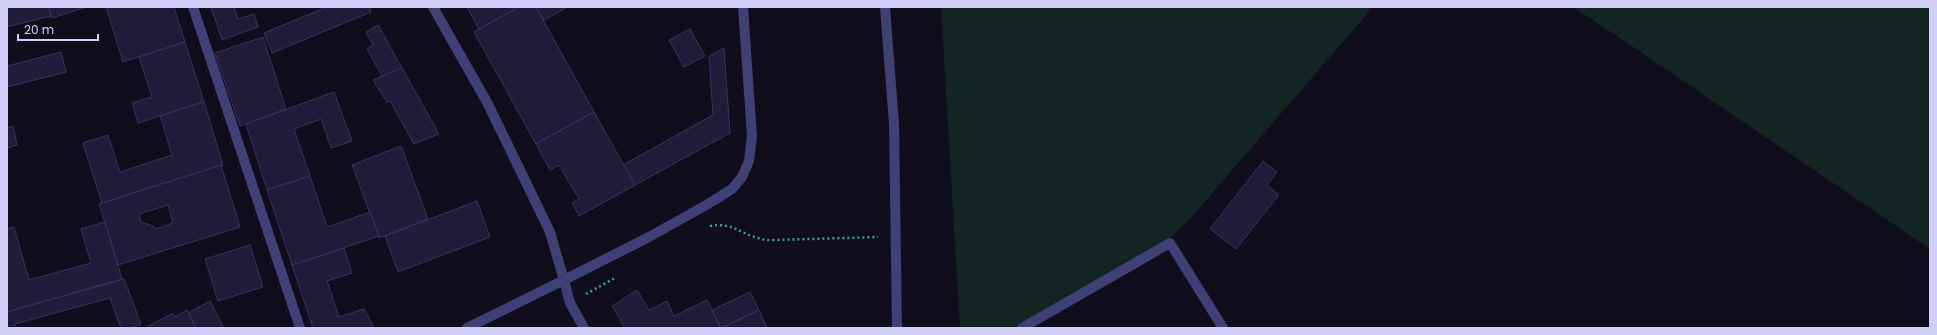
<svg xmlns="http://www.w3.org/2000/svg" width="1937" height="335" viewBox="0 0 1937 335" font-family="Poppins,sans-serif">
  <rect width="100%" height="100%" fill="#100e1c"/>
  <g fill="#122523">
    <path d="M 941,7 L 1373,7 L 1189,220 L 1142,265 L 1032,328 L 960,328 Z"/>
    <path d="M 1573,7 L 1930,7 L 1930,249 L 1623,40 Z"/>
  </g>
  <g fill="#211c3a" stroke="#393164" fill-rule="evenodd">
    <path d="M 7,7 L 49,7 L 51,16 L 7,27 Z"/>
    <path d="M 49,7 L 87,7 L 52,18 Z"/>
    <path d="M 106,7 L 174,7 L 185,42 L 123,62 Z"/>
    <path d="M 211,7 L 234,7 L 238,19 L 254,14 L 258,27 L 222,40 Z"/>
    <path d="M 327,7 L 369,7 L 371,12 L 272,53 L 264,33 Z"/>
    <path d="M 467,7 L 519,7 L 479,29 Z"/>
    <path d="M 519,7 L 536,7 L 594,112 L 536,144 L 474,32 Z"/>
    <path d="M 536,7 L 568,7 L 544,20 Z"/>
    <path d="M 378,25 L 402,68 L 382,76 L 367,49 L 373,45 L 366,32 Z"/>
    <path d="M 690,29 L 705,56 L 684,67 L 669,40 Z"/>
    <path d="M 263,37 L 286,109 L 240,126 L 215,53 Z"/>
    <path d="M 185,42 L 204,102 L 138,123 L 132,103 L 152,97 L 139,57 Z"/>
    <path d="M 724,48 L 730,133 L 635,185 L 623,165 L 713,115 L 709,56 Z"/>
    <path d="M 61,52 L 66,72 L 7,87 L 7,66 Z"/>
    <path d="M 402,68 L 439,134 L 414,144 L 390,101 L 387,102 L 373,80 Z"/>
    <path d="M 334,92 L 352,141 L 331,148 L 321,119 L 294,129 L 310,176 L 267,190 L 246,124 Z"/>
    <path d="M 204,102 L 223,165 L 102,203 L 83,143 L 108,135 L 120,172 L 172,155 L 160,116 Z"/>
    <path d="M 594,112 L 635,185 L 579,216 L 572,203 L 579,199 L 559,165 L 550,170 L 536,144 Z"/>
    <path d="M 13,126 L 17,145 L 7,148 L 7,128 Z"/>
    <path d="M 401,146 L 428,219 L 379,238 L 352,165 Z"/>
    <path d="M 1263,161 L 1277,172 L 1267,185 L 1279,195 L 1236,249 L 1210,229 Z"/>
    <path d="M 221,165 L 240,227 L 118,265 L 99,204 ZM 168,205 L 173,223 L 156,229 L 153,226 L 141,222 L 139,214 Z"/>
    <path d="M 310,176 L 327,227 L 370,212 L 379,236 L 292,265 L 267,190 Z"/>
    <path d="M 477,201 L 490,237 L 398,272 L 385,236 Z"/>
    <path d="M 105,222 L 122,279 L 7,312 L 7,229 L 14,227 L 29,280 L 91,263 L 81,229 Z"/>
    <path d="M 250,245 L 263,287 L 218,301 L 205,259 Z"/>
    <path d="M 344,248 L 352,273 L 327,281 L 339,317 L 364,309 L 374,328 L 313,328 L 292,265 Z"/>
    <path d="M 124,279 L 141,324 L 131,328 L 121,328 L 110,298 L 15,324 L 16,328 L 7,328 L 7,312 Z"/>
    <path d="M 637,290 L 649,310 L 667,301 L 674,316 L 707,300 L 721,328 L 625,328 L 612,306 Z"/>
    <path d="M 750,292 L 759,310 L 721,328 L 712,310 Z"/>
    <path d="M 210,301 L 224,328 L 196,328 L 188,313 Z"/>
    <path d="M 187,310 L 196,328 L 145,328 L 173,313 L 175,317 Z"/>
    <path d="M 759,310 L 767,328 L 722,328 Z"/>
  </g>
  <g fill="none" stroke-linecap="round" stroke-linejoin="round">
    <g stroke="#3ca095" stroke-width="2.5" stroke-dasharray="2 3" stroke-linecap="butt">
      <path d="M 710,226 C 732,222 739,233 758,238 C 763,240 768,240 774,240 L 878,237"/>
      <path d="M 586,294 L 615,278"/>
    </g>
    <g stroke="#3f4075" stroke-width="10">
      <path d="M 564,280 L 570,303 L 584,328"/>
      <path d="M 1022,328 L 1170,243 L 1223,328"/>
    </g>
    <g stroke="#3f4075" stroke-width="10">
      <path d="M 193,7 L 300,328"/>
      <path d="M 433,7 L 488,104 L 550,232 L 564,280 L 467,328"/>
      <path d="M 885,7 L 894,124 L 897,328"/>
      <path d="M 564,280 L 649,237 L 708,204 L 732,189 L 742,177 L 749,161 L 752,136 L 743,7"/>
    </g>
  </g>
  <rect width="1937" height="335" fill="none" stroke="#d2cff9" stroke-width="16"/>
  <path d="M18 34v6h80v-6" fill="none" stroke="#d2cff9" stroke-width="2"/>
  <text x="24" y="34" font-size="12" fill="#d2cff9" stroke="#100e1c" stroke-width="3" paint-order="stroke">20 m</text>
</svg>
